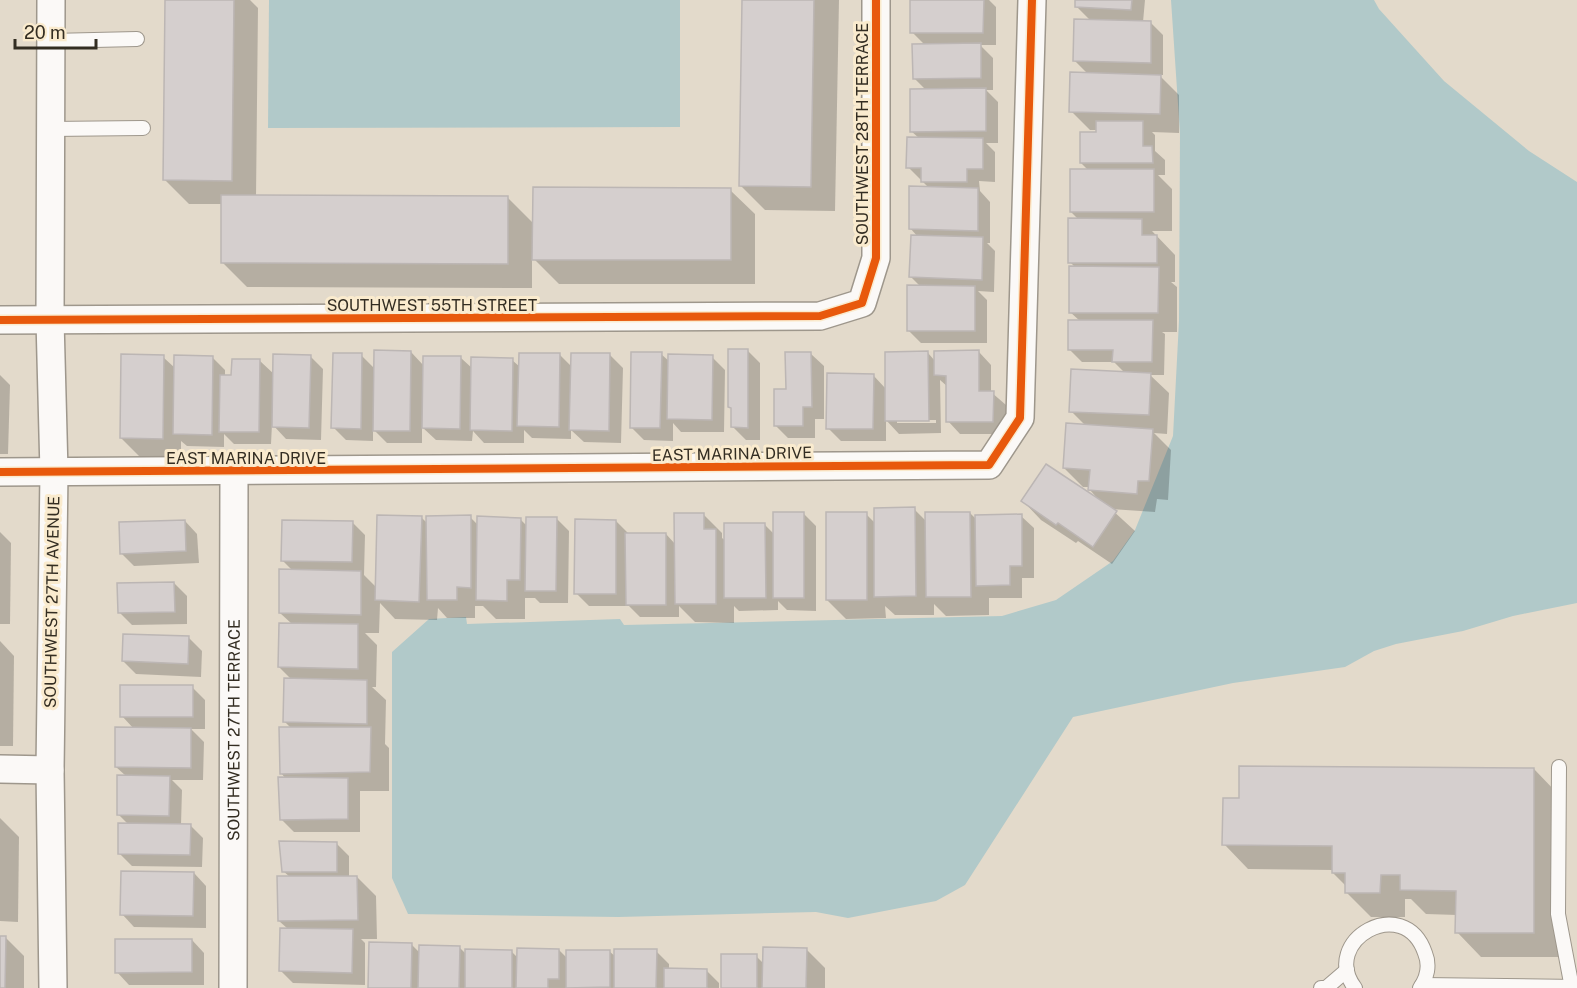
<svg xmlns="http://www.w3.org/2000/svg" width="1577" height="988" viewBox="0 0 1577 988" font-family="'Public Sans',sans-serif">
  <rect width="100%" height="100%" fill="#e3dacb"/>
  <g fill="#b1c9c9">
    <path d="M 269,0 L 680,0 L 680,127 L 268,128 Z"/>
    <path d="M 1171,0 L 1374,0 L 1379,9 L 1444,81 L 1529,151 L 1577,182 L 1577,603 L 1513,616 L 1463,631 L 1396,644 L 1374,651 L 1345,667 L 1233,683 L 1073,717 L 965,885 L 936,901 L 848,918 L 816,912 L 618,917 L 408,914 L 392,878 L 392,652 L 429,619 L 466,617 L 467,624 L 620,619 L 624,625 L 1002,616 L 1056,600 L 1113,561 L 1135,530 L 1173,436 L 1179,321 L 1180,134 Z"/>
  </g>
  <g fill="#0003" fill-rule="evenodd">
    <path d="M 166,0 L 250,0 L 258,8 L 256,197 L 508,198 L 534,224 L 730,190 L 755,214 L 755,284 L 559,284 L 532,257 L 532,288 L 247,287 L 222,262 L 223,204 L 189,204 L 164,179 Z"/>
    <path d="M 744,0 L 839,0 L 835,211 L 765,210 L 740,185 Z"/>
    <path d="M 912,0 L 989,0 L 996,7 L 996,45 L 980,45 L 993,58 L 993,90 L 986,90 L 998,102 L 998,143 L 986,143 L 995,152 L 995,182 L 979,181 L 980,191 L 990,202 L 990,243 L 987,243 L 995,251 L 994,292 L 978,291 L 987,300 L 987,343 L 921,343 L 908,330 L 921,287 L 911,277 L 918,237 L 910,228 L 929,188 L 908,167 L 920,139 L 911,131 L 926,90 L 914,78 L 925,45 L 912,32 Z"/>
    <path d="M 1076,0 L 1145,0 L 1143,22 L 1151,23 L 1163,35 L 1163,75 L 1159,75 L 1179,95 L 1179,133 L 1152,132 L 1155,135 L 1155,151 L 1165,160 L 1165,175 L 1158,175 L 1172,189 L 1172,231 L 1152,231 L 1175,255 L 1175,282 L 1171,282 L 1177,287 L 1177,332 L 1162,332 L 1165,334 L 1164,375 L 1150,375 L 1169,393 L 1167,434 L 1154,433 L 1171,450 L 1168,500 L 1157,499 L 1155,512 L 1111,509 L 1135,531 L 1112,564 L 1078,541 L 1076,543 L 1041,520 L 1023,501 L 1098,499 L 1090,490 L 1090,487 L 1083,487 L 1064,468 L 1086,426 L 1071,411 L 1125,373 L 1114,362 L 1082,362 L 1069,349 L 1080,321 L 1070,312 L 1076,268 L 1070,262 L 1079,220 L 1071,212 L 1089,171 L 1081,163 L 1097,134 L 1097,130 L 1090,130 L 1071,111 L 1088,74 L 1074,60 L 1091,21 L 1076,6 Z"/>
    <path d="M 747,350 L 760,363 L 760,440 L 746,440 L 733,427 L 733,410 L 730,407 Z"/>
    <path d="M 411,352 L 424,366 L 461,358 L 473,369 L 512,360 L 520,367 L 560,355 L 572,367 L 610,355 L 623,368 L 621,443 L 584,442 L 571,430 L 571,439 L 532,438 L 524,430 L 524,443 L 484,443 L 473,431 L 472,441 L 436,440 L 422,427 L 422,443 L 387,443 L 373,429 L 373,441 L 346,440 L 333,427 L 361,355 L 375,369 Z"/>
    <path d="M 979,352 L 991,365 L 991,392 L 1006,405 L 1006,434 L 960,434 L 948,421 L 948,387 L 940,380 L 941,433 L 899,434 L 886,420 L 886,441 L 841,441 L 828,428 L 873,375 L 886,389 L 928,353 L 935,361 ZM 897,420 L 936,420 L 936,423 L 897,423 Z"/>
    <path d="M 661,354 L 670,362 L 712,357 L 725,370 L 724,432 L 681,432 L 673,423 L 673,441 L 644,440 L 631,427 Z"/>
    <path d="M 811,354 L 824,366 L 824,419 L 815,419 L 815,438 L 788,438 L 775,425 L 787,390 Z"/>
    <path d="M 310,356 L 323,369 L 321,440 L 286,439 L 272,424 L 271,444 L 234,444 L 224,434 L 224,447 L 187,446 L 181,441 L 181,457 L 140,457 L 121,438 L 163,357 L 175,368 L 212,357 L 225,370 L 225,376 L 233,376 L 260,361 L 275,375 Z"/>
    <path d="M 0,375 L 10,385 L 8,454 L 0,454 Z"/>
    <path d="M 914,509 L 926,521 L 970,513 L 977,520 L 1021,516 L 1034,528 L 1034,578 L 1022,578 L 1022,598 L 989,598 L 989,615 L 946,616 L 934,604 L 934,615 L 895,615 L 885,606 L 886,618 L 846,619 L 827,600 L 866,514 L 875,523 Z"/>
    <path d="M 703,514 L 722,533 L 722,538 L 726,541 L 765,525 L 774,534 L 804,514 L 816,526 L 816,611 L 787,610 L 778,601 L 778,610 L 739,611 L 734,606 L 734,623 L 695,622 L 679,606 L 679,617 L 640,617 L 629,606 L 589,606 L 576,593 L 616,521 L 629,534 L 666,534 L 676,545 Z"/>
    <path d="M 421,517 L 428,524 L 470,517 L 479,526 L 520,519 L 527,526 L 556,518 L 569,531 L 568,603 L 540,603 L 535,598 L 525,598 L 525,619 L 496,619 L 483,606 L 475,606 L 475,618 L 447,618 L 438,608 L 437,620 L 395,619 L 380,603 L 379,633 L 365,633 L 377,645 L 376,687 L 372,687 L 386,700 L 385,744 L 389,748 L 389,791 L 360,791 L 360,832 L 294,832 L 281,819 L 286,779 L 281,773 L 292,729 L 285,722 L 292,680 L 279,667 L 292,624 L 280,613 L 293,571 L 282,560 L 352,522 L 365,535 L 364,575 L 377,588 Z"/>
    <path d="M 185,521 L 197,534 L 199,563 L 134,566 L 121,553 Z"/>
    <path d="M 0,532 L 11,543 L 10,624 L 0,624 Z"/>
    <path d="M 174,583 L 187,596 L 187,624 L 132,625 L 119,612 Z"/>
    <path d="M 189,638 L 202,651 L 201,677 L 136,674 L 123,661 Z"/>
    <path d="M 0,641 L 14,656 L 13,746 L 0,746 Z"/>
    <path d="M 192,687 L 205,700 L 205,729 L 191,729 L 204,742 L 203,780 L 172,780 L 182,790 L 181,825 L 190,825 L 203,838 L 202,867 L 132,866 L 119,853 L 128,824 L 118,814 L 126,776 L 116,767 L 134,729 L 122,716 Z"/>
    <path d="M 1534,769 L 1558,794 L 1558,957 L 1481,957 L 1457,932 L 1457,915 L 1426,914 L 1411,899 L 1405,899 L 1405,917 L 1371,917 L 1346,892 L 1346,886 L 1333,873 L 1333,870 L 1248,869 L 1224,844 L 1241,799 Z"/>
    <path d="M 0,818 L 19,837 L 18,922 L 0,921 Z"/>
    <path d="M 336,843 L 349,856 L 349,877 L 357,877 L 376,896 L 377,939 L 361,939 L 365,943 L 365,985 L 293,983 L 281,971 L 288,929 L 279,921 L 290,877 L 283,871 Z"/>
    <path d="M 194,873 L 206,886 L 206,928 L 134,927 L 122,914 Z"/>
    <path d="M 0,937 L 5,937 L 24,956 L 24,988 L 0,988 Z"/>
    <path d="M 192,940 L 204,953 L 204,985 L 129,985 L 117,972 Z"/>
    <path d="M 411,944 L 420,953 L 459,947 L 467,955 L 512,952 L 518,958 L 559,950 L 568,959 L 609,951 L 616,957 L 656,951 L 669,964 L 669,970 L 706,970 L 719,983 L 719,988 L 370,988 Z"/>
    <path d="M 806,949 L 825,968 L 825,988 L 723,988 L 756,956 L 764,964 Z"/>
  </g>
  <g fill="#d5cfce" stroke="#bcb6b4" stroke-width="1.5">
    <path d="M 165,0 L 234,0 L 232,181 L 163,180 Z"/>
    <path d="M 742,0 L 814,0 L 811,187 L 739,186 Z"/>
    <path d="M 910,0 L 984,0 L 983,33 L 910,33 Z"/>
    <path d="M 1075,0 L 1132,0 L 1131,10 L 1075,7 Z"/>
    <path d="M 1074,19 L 1151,21 L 1151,63 L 1073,61 Z"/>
    <path d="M 981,43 L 981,78 L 913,79 L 912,44 Z"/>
    <path d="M 1070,72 L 1161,75 L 1160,114 L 1069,112 Z"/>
    <path d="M 986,88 L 986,131 L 910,132 L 910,89 Z"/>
    <path d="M 1096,121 L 1143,121 L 1143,146 L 1152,146 L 1153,163 L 1080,163 L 1080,132 L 1096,132 Z"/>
    <path d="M 907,137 L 983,138 L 983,169 L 967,169 L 967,182 L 921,182 L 921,168 L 906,168 Z"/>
    <rect x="1070" y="169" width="84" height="43"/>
    <path d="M 909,186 L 978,188 L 978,231 L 909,229 Z"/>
    <path d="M 533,187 L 731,188 L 731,260 L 532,260 Z"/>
    <path d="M 221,195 L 508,196 L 508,264 L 221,263 Z"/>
    <path d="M 1068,218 L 1142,219 L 1142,235 L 1157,235 L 1157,263 L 1068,263 Z"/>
    <path d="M 911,235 L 983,237 L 982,280 L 909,277 Z"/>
    <path d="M 1069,266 L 1159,267 L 1158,313 L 1069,313 Z"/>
    <path d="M 907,285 L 975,286 L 975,331 L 907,331 Z"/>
    <path d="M 1068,320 L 1153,320 L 1152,362 L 1112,362 L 1113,350 L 1068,350 Z"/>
    <path d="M 728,349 L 748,349 L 748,428 L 731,427 L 731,408 L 728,407 Z"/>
    <path d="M 374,350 L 411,351 L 410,431 L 373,431 Z"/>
    <path d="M 979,350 L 979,391 L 994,391 L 993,422 L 946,422 L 946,376 L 934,375 L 934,351 Z"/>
    <path d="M 928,351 L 929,421 L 885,421 L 885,352 Z"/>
    <path d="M 631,352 L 662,352 L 660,428 L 630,428 Z"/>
    <path d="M 785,352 L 811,352 L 812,407 L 803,407 L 803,426 L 774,426 L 774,389 L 786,389 Z"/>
    <path d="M 333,353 L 362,353 L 361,429 L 331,428 Z"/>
    <path d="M 519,353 L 560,353 L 559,427 L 517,426 Z"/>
    <path d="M 571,353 L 610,353 L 609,431 L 569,430 Z"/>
    <path d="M 121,354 L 164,355 L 163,439 L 120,438 Z"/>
    <path d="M 273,354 L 311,355 L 309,428 L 272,427 Z"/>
    <path d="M 668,354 L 713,355 L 712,420 L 667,419 Z"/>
    <path d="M 174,355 L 213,356 L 212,435 L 173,434 Z"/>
    <path d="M 423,356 L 461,356 L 460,429 L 422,428 Z"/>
    <path d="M 471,357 L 513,358 L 512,431 L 470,430 Z"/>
    <path d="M 232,359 L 260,359 L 259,432 L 219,432 L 220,375 L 231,375 Z"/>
    <path d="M 1071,369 L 1151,373 L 1149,415 L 1069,412 Z"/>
    <path d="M 827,373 L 874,374 L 873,429 L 826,429 Z"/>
    <path d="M 1066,423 L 1153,429 L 1149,481 L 1138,481 L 1137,494 L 1088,490 L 1090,470 L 1063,468 Z"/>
    <path d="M 1046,464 L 1117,511 L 1093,547 L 1058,523 L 1056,525 L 1021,501 Z"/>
    <path d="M 915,507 L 916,596 L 874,597 L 874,508 Z"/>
    <rect x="773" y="512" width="31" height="86"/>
    <rect x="826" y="512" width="41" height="88"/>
    <path d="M 925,512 L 970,512 L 971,597 L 926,597 Z"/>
    <path d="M 674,513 L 704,513 L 704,529 L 716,529 L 716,604 L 675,604 Z"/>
    <path d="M 1022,514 L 1022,566 L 1010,566 L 1010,585 L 976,586 L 975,515 Z"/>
    <path d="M 377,515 L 422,516 L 419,602 L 375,600 Z"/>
    <path d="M 471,515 L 471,588 L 457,587 L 457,600 L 427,600 L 426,516 Z"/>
    <path d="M 477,516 L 521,518 L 520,580 L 507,580 L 507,601 L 476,600 Z"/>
    <path d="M 526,517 L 557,517 L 556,591 L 525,591 Z"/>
    <path d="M 575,519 L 616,520 L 616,594 L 574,594 Z"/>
    <path d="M 185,520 L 186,551 L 120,554 L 119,522 Z"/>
    <path d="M 282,520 L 353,521 L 352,562 L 281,561 Z"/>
    <path d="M 724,523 L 765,523 L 766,598 L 724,598 Z"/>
    <path d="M 625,533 L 666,533 L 666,605 L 626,605 Z"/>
    <path d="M 279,569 L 361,571 L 361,615 L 279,613 Z"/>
    <path d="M 174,582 L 175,612 L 118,613 L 117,583 Z"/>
    <path d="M 279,623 L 358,624 L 358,669 L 278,667 Z"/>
    <path d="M 123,634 L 189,636 L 188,664 L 122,661 Z"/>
    <path d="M 284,678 L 367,680 L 367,724 L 283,722 Z"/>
    <rect x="120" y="685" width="73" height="32"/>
    <path d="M 115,727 L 191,728 L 191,768 L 115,767 Z"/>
    <path d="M 279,727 L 371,727 L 370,772 L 280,774 Z"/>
    <path d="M 1239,766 L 1534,768 L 1534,933 L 1455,933 L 1456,891 L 1400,890 L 1400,875 L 1381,875 L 1380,893 L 1345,893 L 1345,873 L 1332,873 L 1332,846 L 1222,845 L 1223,798 L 1239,798 Z"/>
    <path d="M 117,775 L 170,776 L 169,816 L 117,815 Z"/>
    <path d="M 278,777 L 348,778 L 348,819 L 280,820 Z"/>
    <path d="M 118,823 L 191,824 L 190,855 L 118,854 Z"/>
    <path d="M 279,841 L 337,842 L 337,872 L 282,872 Z"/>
    <path d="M 121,871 L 194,872 L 193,916 L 120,915 Z"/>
    <path d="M 277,876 L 357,876 L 358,920 L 278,921 Z"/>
    <path d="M 280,928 L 353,929 L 352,973 L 279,971 Z"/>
    <path d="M 0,936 L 6,936 L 5,988 L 0,988 Z"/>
    <path d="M 115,939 L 192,939 L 192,972 L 115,973 Z"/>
    <path d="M 369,942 L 412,943 L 411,988 L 368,988 Z"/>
    <path d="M 419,945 L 460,946 L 459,988 L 418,988 Z"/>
    <path d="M 763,947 L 807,948 L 806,988 L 762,988 Z"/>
    <path d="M 517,948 L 559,949 L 559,979 L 548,979 L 548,988 L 516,988 Z"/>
    <path d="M 465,949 L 512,950 L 512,988 L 465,988 Z"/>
    <path d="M 614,949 L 657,949 L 656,988 L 614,988 Z"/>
    <path d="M 566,950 L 610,950 L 610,987 L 566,988 Z"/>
    <rect x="721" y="954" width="36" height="34"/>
    <path d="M 664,968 L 707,969 L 707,988 L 664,988 Z"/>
  </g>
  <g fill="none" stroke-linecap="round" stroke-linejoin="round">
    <defs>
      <g id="service">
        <path d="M 51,41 L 137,39"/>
        <path d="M 50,129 L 143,128"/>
        <path d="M 1559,767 L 1558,914 L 1572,988"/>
        <path d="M 1422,985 L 1577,987"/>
        <path d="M 1321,988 L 1326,988 L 1347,970"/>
        <path d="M 1355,988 C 1319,941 1404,892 1425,953 C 1430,965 1427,978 1420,988"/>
      </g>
      <g id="minor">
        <path d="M 51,0 L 50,320 L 54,472 L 50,770 L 53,988"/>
        <path d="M 0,320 L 820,316 L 862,303 L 876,258 L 876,0"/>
        <path d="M 0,472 L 989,465 L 1020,418 L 1032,0"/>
        <path d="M 0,769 L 50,770"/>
        <path id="s1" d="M 233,988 L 234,472"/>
      </g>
    </defs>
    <use href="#service" stroke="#9e978c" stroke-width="16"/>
    <use href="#minor" stroke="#9e978c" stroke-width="30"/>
    <use href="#service" stroke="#fbf9f7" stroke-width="14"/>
    <use href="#minor" stroke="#fbf9f7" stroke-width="27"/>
    <defs>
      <g id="cycleway">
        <path d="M 0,320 L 820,316 L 862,303 L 876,258 L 876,0"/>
        <path d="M 0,472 L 989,465 L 1020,418 L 1032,0"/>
      </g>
    </defs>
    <use href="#cycleway" stroke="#faebce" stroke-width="11"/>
    <use href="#cycleway" stroke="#e8590c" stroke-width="8"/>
  </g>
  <g text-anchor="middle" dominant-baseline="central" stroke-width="6" stroke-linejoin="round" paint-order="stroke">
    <g font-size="16" fill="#332d22" stroke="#faebce">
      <text transform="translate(862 134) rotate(-90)">SOUTHWEST 28TH TERRACE</text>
      <text x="432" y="305">SOUTHWEST 55TH STREET</text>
      <text transform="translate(732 454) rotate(-1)">EAST MARINA DRIVE</text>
      <text x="246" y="458">EAST MARINA DRIVE</text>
      <text transform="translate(52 602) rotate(-89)">SOUTHWEST 27TH AVENUE</text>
      <text stroke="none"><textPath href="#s1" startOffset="258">SOUTHWEST 27TH TERRACE</textPath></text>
    </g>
  </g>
  <path d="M15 39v9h81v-9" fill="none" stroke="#332d22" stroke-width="3"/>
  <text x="24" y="39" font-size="18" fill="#332d22" stroke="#faebce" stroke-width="4.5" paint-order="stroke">20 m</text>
</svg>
